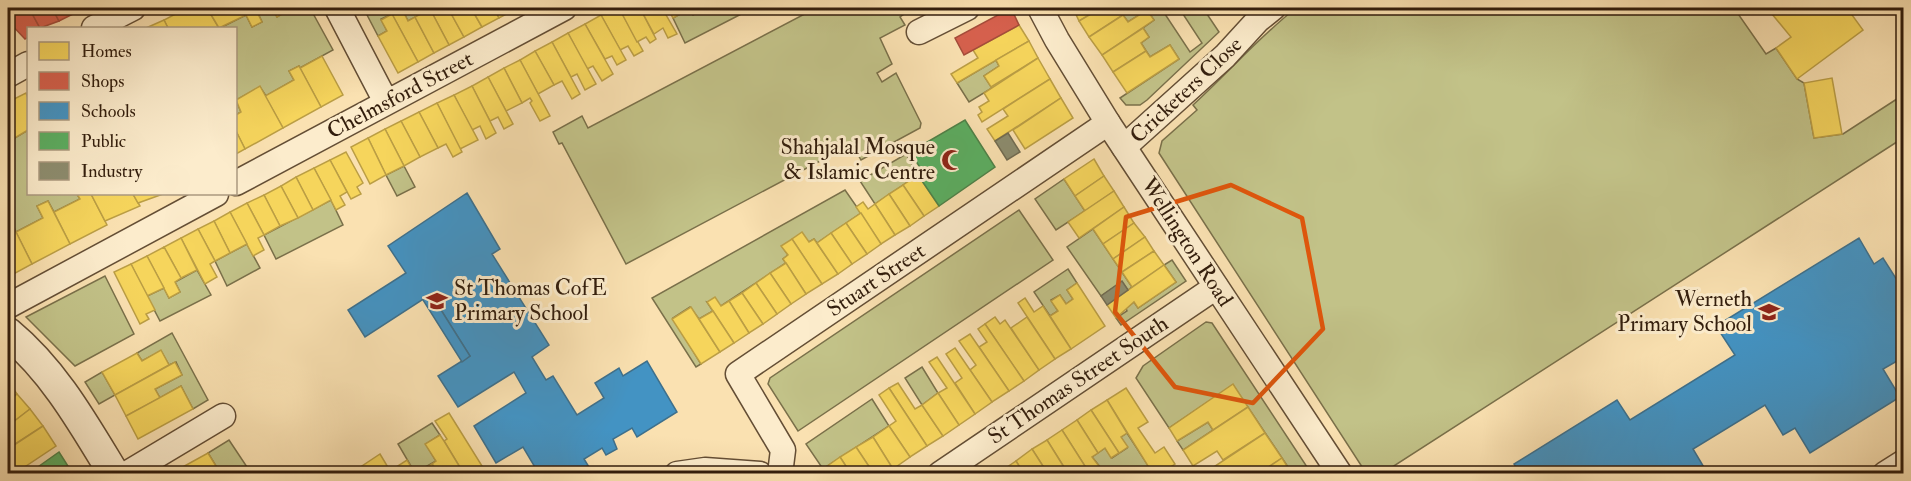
<svg xmlns="http://www.w3.org/2000/svg" width="1911" height="481" viewBox="0 0 1911 481" font-family="'IM FELL Double Pica',serif">
  <rect width="100%" height="100%" fill="#fae1b1"/>
  <filter id="stains"><feTurbulence type="fractalNoise" baseFrequency=".00333" numOctaves="4"/><feColorMatrix values="0 0 0 0 .2 0 0 0 0 .09 0 0 0 0 .02 0 0 0 .5 -.17"/></filter>
  <radialGradient id="worn" r=".72"><stop offset=".6" stop-color="#630" stop-opacity="0"/><stop offset="1" stop-color="#630" stop-opacity=".3"/></radialGradient>
  <g fill="#c2c288" stroke="#7a704a" stroke-width="1.5">
    <path d="M 258,8 L 272,8 L 277,17 L 291,8 L 310,8 L 333,50 L 300,68 L 299,66 L 289,71 L 294,80 L 266,96 L 260,87 L 236,100 L 241,112 L 236,115 L 236,28 L 220,28 L 246,15 L 252,27 L 262,22 L 256,9 Z"/>
    <path d="M 370,8 L 433,8 L 408,21 L 402,9 L 381,19 L 387,31 L 378,36 L 365,11 Z"/>
    <path d="M 699,8 L 753,8 L 685,43 L 673,18 L 689,9 L 693,15 L 701,11 Z"/>
    <path d="M 816,8 L 913,8 L 900,17 L 905,25 L 880,38 L 892,64 L 877,73 L 882,82 L 896,73 L 921,123 L 920,128 L 861,160 L 852,144 L 626,264 L 562,143 L 559,144 L 553,132 L 582,116 L 588,128 Z"/>
    <path d="M 1130,8 L 1161,8 L 1190,52 L 1202,43 L 1179,8 L 1203,8 L 1219,32 L 1147,100 L 1140,105 L 1126,105 L 1120,98 L 1179,59 L 1170,45 L 1150,57 L 1141,43 L 1149,37 L 1143,28 L 1154,20 L 1147,10 L 1128,22 L 1123,15 Z"/>
    <path d="M 1296,8 L 1734,8 L 1766,54 L 1776,48 L 1797,79 L 1804,83 L 1814,138 L 1843,134 L 1903,95 L 1903,138 L 1383,473 L 1366,473 L 1159,153 L 1162,141 L 1197,110 L 1193,105 C 1228,73 1259,37 1296,8 Z"/>
    <path d="M 996,60 L 999,66 L 984,76 L 992,88 L 969,102 L 957,83 Z"/>
    <path d="M 28,130 L 28,194 L 77,194 L 80,199 L 54,212 L 48,201 L 37,206 L 43,218 L 16,232 L 8,215 L 8,157 L 11,155 L 8,142 Z"/>
    <path d="M 906,154 L 918,175 L 875,204 L 860,181 Z"/>
    <path d="M 404,166 L 415,187 L 397,196 L 386,175 Z"/>
    <path d="M 1064,179 L 1085,211 L 1056,230 L 1035,199 Z"/>
    <path d="M 845,190 L 861,213 L 817,243 L 814,239 L 809,242 L 782,246 L 788,255 L 783,259 L 786,263 L 721,306 L 707,302 L 713,311 L 699,319 L 690,307 L 673,318 L 701,364 L 696,367 L 652,298 Z"/>
    <path d="M 331,200 L 343,225 L 276,259 L 264,235 Z"/>
    <path d="M 1019,210 L 1053,260 L 798,431 L 768,384 L 770,378 Z"/>
    <path d="M 1093,229 L 1132,287 L 1128,290 L 1122,282 L 1101,296 L 1067,247 Z"/>
    <path d="M 247,244 L 260,268 L 227,286 L 215,261 Z"/>
    <path d="M 1172,260 L 1186,281 L 1121,325 L 1116,318 L 1127,311 L 1126,308 L 1134,302 L 1138,308 L 1176,282 L 1164,265 Z"/>
    <path d="M 1068,269 L 1077,283 L 1067,290 L 1073,299 L 1066,304 L 1060,295 L 1051,300 L 1058,311 L 1050,316 L 1034,292 Z"/>
    <path d="M 197,270 L 211,295 L 160,321 L 147,296 L 164,288 L 169,298 L 180,292 L 175,282 Z"/>
    <path d="M 105,276 L 134,334 L 75,366 L 26,317 Z"/>
    <path d="M 1206,322 L 1212,323 L 1311,473 L 1292,473 L 1233,385 L 1169,428 L 1136,378 L 1143,366 Z"/>
    <path d="M 172,333 L 208,400 L 193,409 L 181,386 L 160,398 L 155,389 L 182,375 L 176,362 L 169,365 L 161,351 L 142,361 L 137,353 Z"/>
    <path d="M 922,367 L 938,393 L 922,405 L 905,378 Z"/>
    <path d="M 102,372 L 115,395 L 99,404 L 85,382 Z"/>
    <path d="M 872,399 L 889,426 L 823,469 L 806,444 Z"/>
    <path d="M 1208,422 L 1213,430 L 1183,450 L 1177,441 Z"/>
    <path d="M 432,423 L 440,435 L 426,444 L 436,461 L 415,473 L 398,444 Z"/>
    <path d="M 1127,433 L 1153,473 L 1105,473 L 1092,457 L 1105,448 L 1112,458 L 1127,448 L 1121,437 Z"/>
    <path d="M 229,440 L 251,473 L 215,473 L 219,471 L 208,453 Z"/>
  </g>
  <g fill="#f6d55c" stroke="#bb9e44" stroke-width="1.5">
    <path d="M 187,8 L 207,8 L 219,28 L 168,28 L 164,20 Z"/>
    <path d="M 207,8 L 255,8 L 262,22 L 252,27 L 246,15 L 219,28 Z"/>
    <path d="M 272,8 L 291,8 L 291,9 L 277,17 Z"/>
    <path d="M 433,8 L 448,8 L 464,37 L 449,45 L 430,9 Z"/>
    <path d="M 448,8 L 471,8 L 482,27 L 464,37 Z"/>
    <path d="M 471,8 L 494,8 L 499,18 L 482,27 Z"/>
    <path d="M 494,8 L 516,8 L 516,9 L 499,18 Z"/>
    <path d="M 616,8 L 619,8 L 643,51 L 634,56 L 628,46 L 620,50 L 601,15 Z"/>
    <path d="M 619,8 L 640,8 L 656,39 L 650,43 L 646,37 L 637,42 Z"/>
    <path d="M 640,8 L 662,8 L 677,34 L 668,38 L 663,28 L 654,34 Z"/>
    <path d="M 667,8 L 688,8 L 689,9 L 673,18 Z"/>
    <path d="M 1073,8 L 1101,8 L 1079,21 Z"/>
    <path d="M 1101,8 L 1132,9 L 1089,37 L 1079,21 Z"/>
    <path d="M 1767,8 L 1847,8 L 1863,30 L 1797,79 L 1776,48 L 1791,37 Z"/>
    <path d="M 402,9 L 408,21 L 415,17 L 434,53 L 418,62 L 392,14 Z"/>
    <path d="M 430,9 L 449,45 L 434,53 L 415,17 Z"/>
    <path d="M 1147,10 L 1154,20 L 1102,55 L 1089,37 L 1123,15 L 1128,22 Z"/>
    <path d="M 392,14 L 418,62 L 398,73 L 378,36 L 387,31 L 381,20 Z"/>
    <path d="M 601,15 L 626,60 L 617,65 L 612,56 L 605,59 L 585,24 Z"/>
    <path d="M 164,20 L 168,28 L 146,28 Z"/>
    <path d="M 585,24 L 613,74 L 602,81 L 593,66 L 587,69 L 568,33 Z"/>
    <path d="M 1019,25 L 1029,41 L 957,83 L 951,74 L 978,58 L 973,50 Z"/>
    <path d="M 1143,28 L 1149,37 L 1141,43 L 1146,51 L 1113,72 L 1102,55 Z"/>
    <path d="M 568,33 L 596,84 L 585,90 L 577,74 L 571,77 L 552,42 Z"/>
    <path d="M 1029,41 L 1038,58 L 991,87 L 984,76 L 999,66 L 996,60 Z"/>
    <path d="M 552,42 L 580,94 L 572,99 L 562,81 L 554,85 L 535,51 Z"/>
    <path d="M 1170,45 L 1179,59 L 1127,93 L 1113,72 L 1146,51 L 1150,57 Z"/>
    <path d="M 535,51 L 554,85 L 538,94 L 520,60 Z"/>
    <path d="M 322,56 L 343,95 L 321,107 L 300,68 Z"/>
    <path d="M 1038,58 L 1050,79 L 982,122 L 978,115 L 982,112 L 979,107 L 989,101 L 984,93 Z"/>
    <path d="M 520,60 L 550,116 L 540,121 L 530,103 L 532,101 L 530,98 L 522,103 L 504,68 Z"/>
    <path d="M 299,66 L 321,107 L 283,128 L 265,96 L 294,80 L 289,71 Z"/>
    <path d="M 504,68 L 522,103 L 506,111 L 488,77 Z"/>
    <path d="M 488,77 L 513,124 L 504,129 L 498,117 L 490,121 L 472,86 Z"/>
    <path d="M 1832,78 L 1842,134 L 1814,138 L 1804,83 Z"/>
    <path d="M 1050,79 L 1061,98 L 995,141 L 987,129 L 1008,116 L 1003,109 Z"/>
    <path d="M 260,86 L 283,128 L 245,149 L 236,131 L 236,115 L 241,112 L 236,100 Z"/>
    <path d="M 472,86 L 496,133 L 486,139 L 480,126 L 472,130 L 454,95 Z"/>
    <path d="M 26,93 L 28,98 L 28,130 L 8,142 L 8,102 Z"/>
    <path d="M 454,95 L 478,140 L 460,149 L 437,103 Z"/>
    <path d="M 1061,98 L 1073,118 L 1025,149 L 1013,130 Z"/>
    <path d="M 437,103 L 462,152 L 453,157 L 446,144 L 438,148 L 419,112 Z"/>
    <path d="M 419,112 L 438,148 L 420,157 L 401,121 Z"/>
    <path d="M 401,121 L 420,157 L 404,166 L 385,129 Z"/>
    <path d="M 385,129 L 404,166 L 386,175 L 368,138 Z"/>
    <path d="M 236,131 L 245,149 L 236,154 Z"/>
    <path d="M 368,138 L 386,175 L 370,184 L 351,147 Z"/>
    <path d="M 346,152 L 363,183 L 357,187 L 361,194 L 351,199 L 330,160 Z"/>
    <path d="M 1094,159 L 1104,176 L 1075,196 L 1064,179 Z"/>
    <path d="M 330,160 L 347,192 L 340,196 L 345,205 L 336,210 L 314,168 Z"/>
    <path d="M 314,168 L 331,200 L 313,210 L 296,177 Z"/>
    <path d="M 918,175 L 939,206 L 924,216 L 903,185 Z"/>
    <path d="M 1104,176 L 1114,191 L 1085,211 L 1075,196 Z"/>
    <path d="M 296,177 L 313,210 L 298,218 L 281,186 Z"/>
    <path d="M 903,185 L 924,216 L 910,226 L 889,194 Z"/>
    <path d="M 281,186 L 298,218 L 280,226 L 264,195 Z"/>
    <path d="M 1114,191 L 1124,207 L 1079,238 L 1068,222 Z"/>
    <path d="M 77,194 L 91,194 L 107,225 L 70,244 L 54,212 L 80,199 Z"/>
    <path d="M 91,194 L 133,194 L 140,206 L 105,221 Z"/>
    <path d="M 133,194 L 163,194 L 138,203 Z"/>
    <path d="M 889,194 L 910,226 L 895,235 L 875,204 Z"/>
    <path d="M 264,195 L 280,226 L 264,235 L 247,203 Z"/>
    <path d="M 48,201 L 70,244 L 32,264 L 16,232 L 43,218 L 37,206 Z"/>
    <path d="M 863,202 L 868,209 L 875,204 L 895,235 L 881,244 L 856,207 Z"/>
    <path d="M 247,203 L 264,235 L 258,238 L 264,250 L 253,256 L 230,212 Z"/>
    <path d="M 1124,207 L 1134,223 L 1103,244 L 1093,229 Z"/>
    <path d="M 230,212 L 247,244 L 230,253 L 214,221 Z"/>
    <path d="M 861,213 L 881,244 L 867,254 L 846,223 Z"/>
    <path d="M 214,221 L 230,253 L 215,261 L 198,229 Z"/>
    <path d="M 846,223 L 867,254 L 852,264 L 831,233 Z"/>
    <path d="M 1134,223 L 1145,237 L 1113,259 L 1103,244 Z"/>
    <path d="M 12,224 L 32,264 L 8,277 L 8,226 Z"/>
    <path d="M 198,229 L 215,261 L 210,264 L 217,277 L 205,284 L 181,238 Z"/>
    <path d="M 802,232 L 809,242 L 814,239 L 838,274 L 822,284 L 792,239 Z"/>
    <path d="M 831,233 L 852,264 L 838,274 L 817,243 Z"/>
    <path d="M 1145,237 L 1154,251 L 1122,272 L 1113,259 Z"/>
    <path d="M 181,238 L 197,270 L 181,278 L 164,247 Z"/>
    <path d="M 792,239 L 822,284 L 806,294 L 783,259 L 788,255 L 781,246 Z"/>
    <path d="M 164,247 L 181,278 L 175,282 L 180,292 L 169,298 L 147,256 Z"/>
    <path d="M 1154,251 L 1164,265 L 1132,287 L 1122,272 Z"/>
    <path d="M 147,256 L 164,288 L 147,296 L 131,264 Z"/>
    <path d="M 786,263 L 806,294 L 791,304 L 770,273 Z"/>
    <path d="M 131,264 L 155,310 L 146,314 L 149,319 L 140,324 L 114,272 Z"/>
    <path d="M 1164,265 L 1176,282 L 1138,308 L 1134,302 L 1116,318 L 1107,305 Z"/>
    <path d="M 770,273 L 791,304 L 777,314 L 756,283 Z"/>
    <path d="M 756,283 L 777,314 L 763,324 L 742,293 Z"/>
    <path d="M 1077,283 L 1105,326 L 1071,349 L 1050,316 L 1058,311 L 1051,301 L 1060,295 L 1066,304 L 1073,299 L 1067,290 Z"/>
    <path d="M 742,293 L 763,324 L 749,333 L 729,301 Z"/>
    <path d="M 715,297 L 721,306 L 729,301 L 749,333 L 734,343 L 707,302 Z"/>
    <path d="M 1025,298 L 1034,312 L 1043,306 L 1071,349 L 1055,359 L 1018,303 Z"/>
    <path d="M 691,307 L 720,352 L 701,364 L 672,319 Z"/>
    <path d="M 713,311 L 734,343 L 720,352 L 699,319 Z"/>
    <path d="M 995,317 L 1000,324 L 1005,320 L 1039,370 L 1024,381 L 985,324 Z"/>
    <path d="M 1027,317 L 1055,359 L 1039,370 L 1011,328 Z"/>
    <path d="M 985,324 L 1024,381 L 1009,391 L 979,347 L 987,342 L 978,329 Z"/>
    <path d="M 970,334 L 1009,391 L 992,402 L 970,370 L 976,365 L 959,341 Z"/>
    <path d="M 955,348 L 992,402 L 975,414 L 955,383 L 962,378 L 946,354 Z"/>
    <path d="M 161,350 L 169,365 L 115,395 L 102,372 L 137,353 L 142,361 Z"/>
    <path d="M 937,357 L 975,414 L 959,425 L 938,393 L 947,388 L 929,362 Z"/>
    <path d="M 175,362 L 182,375 L 155,389 L 160,398 L 126,416 L 115,395 Z"/>
    <path d="M 8,380 L 17,394 L 8,402 Z"/>
    <path d="M 898,383 L 915,409 L 922,405 L 943,436 L 927,446 L 889,388 Z"/>
    <path d="M 1233,384 L 1248,407 L 1213,430 L 1208,422 L 1177,441 L 1169,428 Z"/>
    <path d="M 181,386 L 193,409 L 138,439 L 126,416 Z"/>
    <path d="M 889,388 L 927,446 L 910,457 L 889,426 L 896,421 L 879,395 Z"/>
    <path d="M 1126,388 L 1148,422 L 1138,428 L 1155,453 L 1164,447 L 1175,464 L 1160,474 L 1153,474 L 1107,400 Z"/>
    <path d="M 938,393 L 959,425 L 943,436 L 922,405 Z"/>
    <path d="M 17,394 L 30,409 L 8,426 L 8,402 Z"/>
    <path d="M 1107,400 L 1127,433 L 1121,437 L 1128,447 L 1119,453 L 1091,410 Z"/>
    <path d="M 1248,407 L 1265,433 L 1223,460 L 1217,451 L 1193,466 L 1183,450 Z"/>
    <path d="M 30,409 L 43,426 L 9,448 L 8,426 Z"/>
    <path d="M 1091,410 L 1119,453 L 1111,458 L 1105,448 L 1098,453 L 1077,420 Z"/>
    <path d="M 449,413 L 487,474 L 464,474 L 444,441 L 447,439 L 435,421 Z"/>
    <path d="M 1077,420 L 1098,453 L 1092,457 L 1105,474 L 1090,474 L 1062,430 Z"/>
    <path d="M 43,426 L 56,446 L 14,474 L 8,474 L 8,449 Z"/>
    <path d="M 889,426 L 910,457 L 893,469 L 873,437 Z"/>
    <path d="M 1062,430 L 1090,474 L 1067,472 L 1047,440 Z"/>
    <path d="M 1265,433 L 1282,458 L 1258,474 L 1203,474 Z"/>
    <path d="M 440,435 L 444,441 L 464,474 L 439,474 L 432,464 L 436,461 L 425,444 Z"/>
    <path d="M 873,437 L 893,469 L 886,474 L 874,474 L 856,447 Z"/>
    <path d="M 1047,440 L 1067,472 L 1065,474 L 1048,474 L 1032,449 Z"/>
    <path d="M 856,447 L 874,474 L 851,474 L 840,457 Z"/>
    <path d="M 1032,449 L 1048,474 L 1024,474 L 1016,461 Z"/>
    <path d="M 208,453 L 219,471 L 215,474 L 170,474 Z"/>
    <path d="M 380,454 L 392,474 L 367,474 L 362,466 Z"/>
    <path d="M 840,457 L 851,474 L 826,474 L 823,469 Z"/>
    <path d="M 1282,458 L 1292,474 L 1258,474 Z"/>
    <path d="M 407,460 L 415,474 L 392,474 L 390,471 Z"/>
    <path d="M 1016,461 L 1024,474 L 997,474 Z"/>
    <path d="M 432,464 L 439,474 L 416,474 Z"/>
  </g>
  <g fill="#d6604d" stroke="#a54c3a" stroke-width="1.5">
    <path d="M 8,8 L 29,8 L 40,28 L 28,28 L 28,37 L 25,39 L 8,21 Z"/>
    <path d="M 29,8 L 52,8 L 59,21 L 40,28 Z"/>
    <path d="M 52,8 L 85,8 L 59,21 Z"/>
    <path d="M 1011,8 L 1019,25 L 964,55 L 955,38 Z"/>
  </g>
  <g fill="#4393c3" stroke="#3e708c" stroke-width="1.5">
    <path d="M 467,193 L 500,249 L 492,254 L 549,345 L 532,357 L 546,380 L 553,376 L 577,415 L 604,398 L 595,383 L 619,368 L 623,376 L 647,361 L 677,412 L 637,437 L 632,428 L 613,439 L 617,449 L 606,455 L 602,448 L 584,459 L 589,467 L 579,474 L 539,474 L 523,447 L 496,463 L 474,426 L 526,393 L 514,372 L 458,407 L 438,376 L 470,356 L 431,294 L 365,337 L 348,310 L 406,273 L 388,246 Z"/>
    <path d="M 1859,238 L 1874,264 L 1883,258 L 1904,291 L 1904,357 L 1883,369 L 1900,397 L 1810,453 L 1795,428 L 1783,435 L 1765,405 L 1693,449 L 1708,474 L 1520,474 L 1514,464 L 1617,400 L 1630,420 L 1735,355 L 1716,326 Z"/>
    <path d="M 431,294 L 470,356 L 462,362 L 423,300 Z"/>
  </g>
  <g fill="#5aae61" stroke="#4e8248" stroke-width="1.5">
    <path d="M 965,120 L 995,167 L 939,206 L 918,175 L 923,172 L 910,152 Z"/>
    <path d="M 59,452 L 73,474 L 28,474 Z"/>
  </g>
  <g fill="#8c8c6e" stroke="#716b51" stroke-width="1.5">
    <path d="M 1008,133 L 1020,152 L 1007,160 L 995,141 Z"/>
    <path d="M 1122,281 L 1128,290 L 1107,305 L 1101,296 Z"/>
  </g>
  <g fill="none" stroke-linecap="round" stroke-linejoin="round">
    <defs>
      <g id="minor">
        <path d="M 337,8 L 386,102"/>
        <path d="M 1040,8 L 1057,40 L 1108,123 L 1340,474"/>
        <path d="M 94,28 L 133,8"/>
        <path d="M 919,32 L 967,8"/>
        <path d="M 8,75 L 28,64"/>
        <path d="M 1124,147 L 1225,56 L 1258,20 L 1273,8"/>
        <path d="M 236,183 L 564,8"/>
        <path d="M 8,306 L 216,194"/>
        <path d="M 126,474 L 223,416"/>
        <path d="M 677,474 L 705,470 L 760,474"/>
        <path d="M 780,474 L 783,450 L 738,374 L 1108,123"/>
        <path d="M 940,474 L 1216,287"/>
        <path d="M 1885,474 L 1904,462"/>
      </g>
      <path id="tertiary" d="M 8,333 C 54,371 83,423 114,474"/>
    </defs>
    <use href="#minor" stroke="#644e35" stroke-width="27"/>
    <use href="#tertiary" stroke="#644e35" stroke-width="33"/>
    <use href="#minor" stroke="#fceccc" stroke-width="24"/>
    <use href="#tertiary" stroke="#fceccc" stroke-width="30"/>
  </g>
  <path fill="none" stroke="#df560c" stroke-width="4.5" stroke-linejoin="round" d="M 1231,185 L 1302,218 L 1323,329 L 1253,403 L 1175,387 L 1115,312 L 1126,217 Z"/>
  <defs>
    <symbol id="mosque-bare" viewBox="-9 -9 18 18"><path d="M3.5-4.9A6 6 0 1 0 3.5 4.9A5 5 0 1 1 3.5-4.9Z" fill="#8f2418" stroke="#fceccc" stroke-width="2.5" paint-order="stroke"/></symbol>
    <symbol id="school-bare" viewBox="-9 -9 18 18"><path d="M0-5L7-2L0 1L-7-2ZM-4 1L0 2.5L4 1V4Q0 6-4 4Z" fill="#8f2418" stroke="#fceccc" stroke-width="2.5" paint-order="stroke"/></symbol>
  </defs>
  <g fill-rule="evenodd">
    <use href="#mosque-bare" x="937" y="145" width="30" height="30"/>
    <use href="#school-bare" x="422" y="286" width="30" height="30"/>
    <use href="#school-bare" x="1754" y="297" width="30" height="30"/>
  </g>
  <g text-anchor="middle" dominant-baseline="central" stroke-width="6" stroke-linejoin="round" paint-order="stroke">
    <g font-size="22" fill="#321d0c" stroke="#fceccc">
      <text transform="translate(1186 90) rotate(-43)">Cricketers Close</text>
      <text transform="translate(400 95) rotate(-28)">Chelmsford Street</text>
      <text transform="translate(1187 242) rotate(57)">Wellington Road</text>
      <text transform="translate(876 280) rotate(-34)">Stuart Street</text>
      <text transform="translate(1078 380) rotate(-34)">St Thomas Street South</text>
    </g>
    <g font-size="22" fill="#321d0c" stroke="#fceccc" text-anchor="end">
      <text x="935" y="147">Shahjalal Mosque<tspan x="935" dy="25">&amp; Islamic Centre</tspan></text>
      <text x="454" y="288" text-anchor="start">St Thomas CofE<tspan x="454" dy="25">Primary School</tspan></text>
      <text x="1752" y="299">Werneth<tspan x="1752" dy="25">Primary School</tspan></text>
    </g>
  </g>
  <rect width="1911" height="481" fill="none" stroke="#fae1b1" stroke-width="30"/>
  <rect x="9" y="9" width="1893" height="463" fill="none" stroke="#321d0c" stroke-width="3"/>
  <rect x="15" y="15" width="1881" height="451" fill="none" stroke="#321d0c" stroke-width="1.5"/>
  <rect x="27" y="27" width="210" height="168" fill="#fceccc" stroke="#ab997f" stroke-width="1.5"/>
  <rect x="39" y="42" width="30" height="18" fill="#f6d55c" stroke="#ab997f" stroke-width="1.5"/>
  <text x="81" y="57" font-size="18" fill="#321d0c">Homes</text>
  <rect x="39" y="72" width="30" height="18" fill="#d6604d" stroke="#ab997f" stroke-width="1.5"/>
  <text x="81" y="87" font-size="18" fill="#321d0c">Shops</text>
  <rect x="39" y="102" width="30" height="18" fill="#4393c3" stroke="#ab997f" stroke-width="1.5"/>
  <text x="81" y="117" font-size="18" fill="#321d0c">Schools</text>
  <rect x="39" y="132" width="30" height="18" fill="#5aae61" stroke="#ab997f" stroke-width="1.5"/>
  <text x="81" y="147" font-size="18" fill="#321d0c">Public</text>
  <rect x="39" y="162" width="30" height="18" fill="#8c8c6e" stroke="#ab997f" stroke-width="1.5"/>
  <text x="81" y="177" font-size="18" fill="#321d0c">Industry</text>
  <rect width="100%" height="100%" filter="url(#stains)"/>
  <rect width="100%" height="100%" fill="url(#worn)"/>
</svg>
